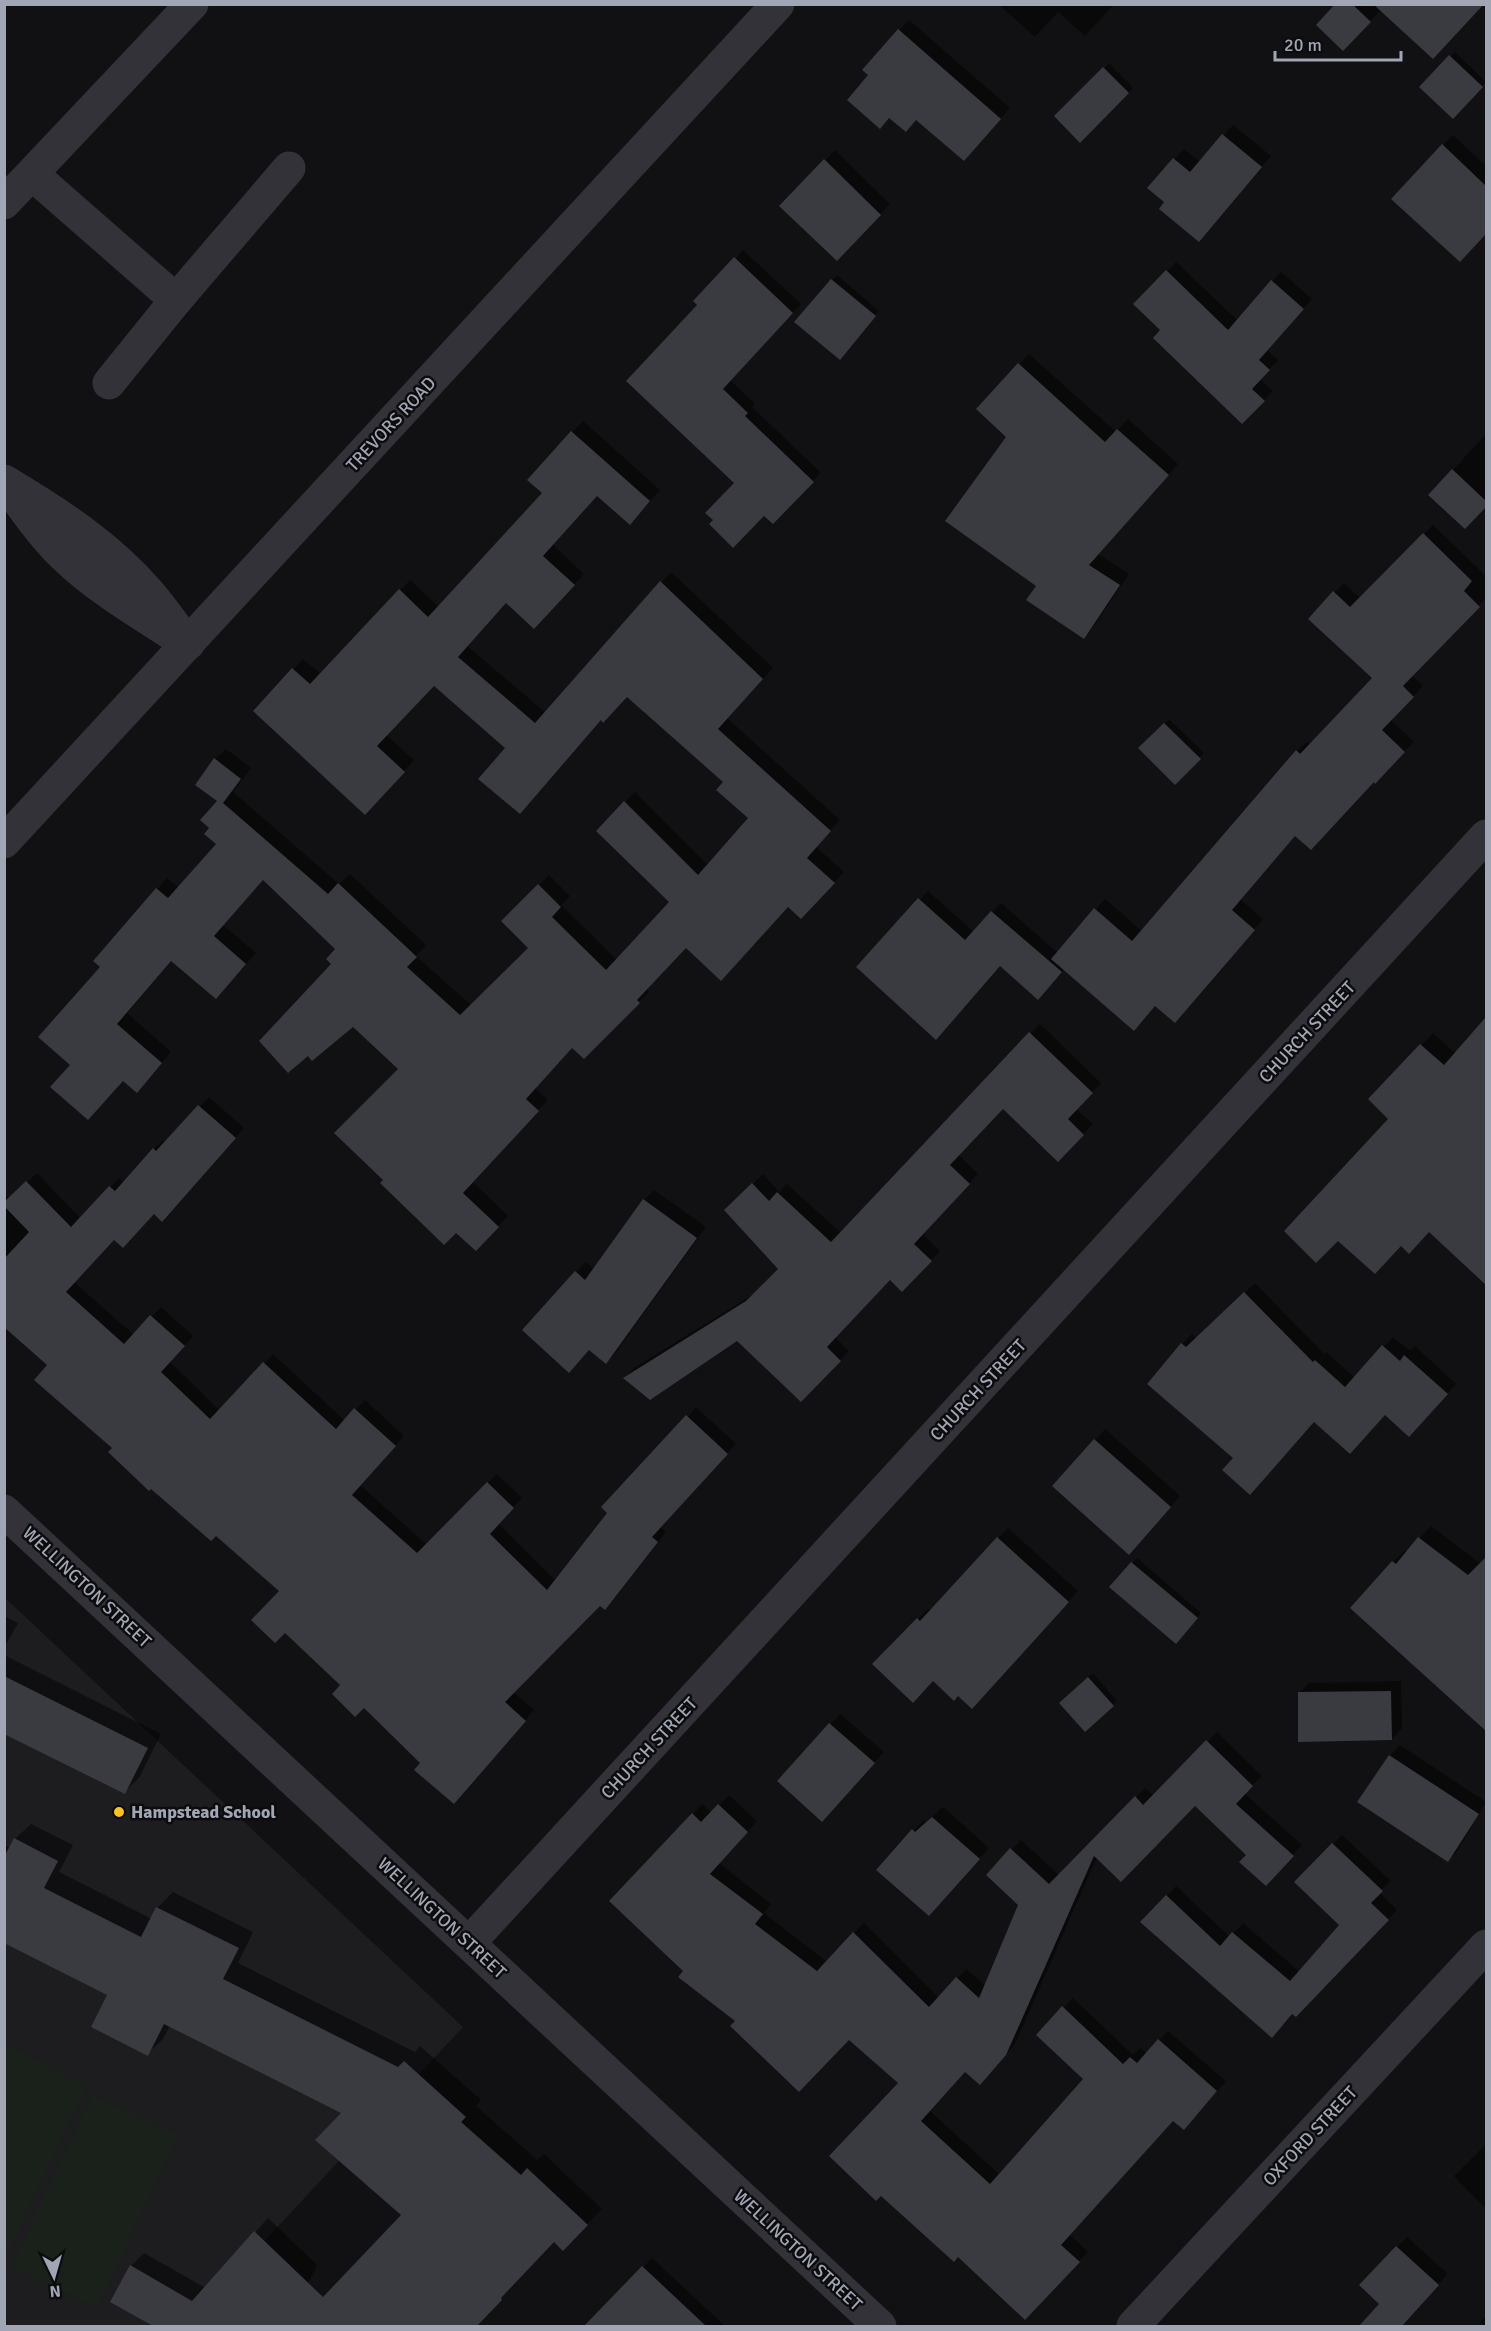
<svg xmlns="http://www.w3.org/2000/svg" width="1491" height="2331" viewBox="0 0 1491 2331" font-family="Signika,sans-serif">
  <rect width="100%" height="100%" fill="#111113"/>
  <path fill="#1d1d20" d="M 4,1597 L 463,2027 L 248,2259 L 319,2326 L 5,2326 Z"/>
  <g fill="#19211a">
    <path d="M 5,2044 L 87,2086 L 5,2257 Z"/>
    <path d="M 92,2095 L 178,2135 L 97,2308 L 11,2267 Z"/>
  </g>
  <g fill="#0007">
    <path d="M 998,4 L 1114,4 L 1085,36 L 1058,12 L 1035,37 Z"/>
    <path d="M 1337,4 L 1482,4 L 1381,10 L 1343,49 Z"/>
    <path d="M 909,20 L 1010,108 L 974,148 L 870,75 L 899,30 Z"/>
    <path d="M 1455,52 L 1486,82 L 1453,117 L 1421,87 Z"/>
    <path d="M 1109,63 L 1133,88 L 1080,141 L 1056,116 Z"/>
    <path d="M 1233,125 L 1271,156 L 1209,230 L 1149,188 L 1184,149 L 1200,162 Z"/>
    <path d="M 1453,135 L 1486,166 L 1486,233 L 1470,250 L 1443,145 Z"/>
    <path d="M 835,150 L 890,204 L 837,259 L 782,206 Z"/>
    <path d="M 743,250 L 801,304 L 730,380 L 755,404 L 752,407 L 821,473 L 773,522 L 736,483 L 699,305 Z"/>
    <path d="M 1176,262 L 1238,321 L 1281,272 L 1312,299 L 1267,350 L 1278,360 L 1260,379 L 1273,391 L 1242,422 L 1162,330 L 1135,304 Z"/>
    <path d="M 837,275 L 879,311 L 844,354 L 796,322 Z"/>
    <path d="M 1029,354 L 1116,432 L 1128,419 L 1178,464 L 1098,554 L 1129,574 L 1094,626 L 1084,637 L 1038,586 L 1008,436 L 978,409 Z"/>
    <path d="M 583,421 L 660,490 L 640,513 L 597,494 L 553,545 L 584,574 L 544,617 L 507,602 L 467,646 L 546,713 L 671,572 L 773,668 L 727,718 L 840,820 L 816,847 L 844,872 L 811,907 L 788,906 L 686,946 L 647,989 L 649,992 L 584,1057 L 573,1046 L 535,1088 L 548,1100 L 472,1181 L 508,1216 L 476,1249 L 456,1230 L 385,1180 L 400,1069 L 333,964 L 338,949 L 264,878 L 223,925 L 256,953 L 216,997 L 171,960 L 127,1013 L 171,1052 L 147,1080 L 123,1079 L 72,1065 L 102,967 L 95,961 L 167,878 L 179,888 L 218,843 L 211,828 L 219,801 L 215,759 L 226,749 L 251,768 L 233,792 L 339,884 L 350,874 L 426,945 L 416,956 L 472,1006 L 530,948 L 504,921 L 549,875 L 570,896 L 561,905 L 617,960 L 671,902 L 625,802 L 635,792 L 708,865 L 750,818 L 725,782 L 627,696 L 602,719 L 507,748 L 434,684 L 386,735 L 414,760 L 376,803 L 255,711 L 303,659 L 321,674 L 410,580 L 439,607 L 544,493 L 529,480 Z"/>
    <path d="M 1486,434 L 1486,505 L 1475,518 L 1430,495 Z"/>
    <path d="M 1433,525 L 1486,576 L 1486,598 L 1412,675 L 1423,686 L 1391,720 L 1414,742 L 1375,781 L 1296,834 L 1240,899 L 1263,919 L 1184,1011 L 1156,1005 L 1065,968 L 1047,989 L 1001,965 L 858,967 L 928,891 L 974,932 L 1001,903 L 1058,953 L 1105,899 L 1143,932 L 1297,751 L 1307,742 L 1311,745 L 1374,678 L 1334,593 L 1344,583 L 1360,598 Z"/>
    <path d="M 1169,719 L 1204,753 L 1175,783 L 1140,748 Z"/>
    <path d="M 1486,1019 L 1486,1283 L 1430,1231 L 1390,1119 L 1370,1099 L 1433,1033 L 1456,1054 Z"/>
    <path d="M 1040,1024 L 1101,1083 L 1076,1109 L 1093,1124 L 1058,1160 L 1004,1107 L 959,1155 L 978,1174 L 922,1233 L 940,1251 L 902,1290 L 890,1278 L 835,1337 L 849,1351 L 801,1400 L 737,1339 L 625,1378 L 634,1368 L 757,1292 L 781,1269 L 726,1210 L 763,1174 L 779,1192 L 787,1184 L 841,1233 Z"/>
    <path d="M 209,1097 L 244,1128 L 171,1211 L 154,1213 L 114,1238 L 74,1282 L 134,1335 L 161,1307 L 193,1336 L 170,1362 L 220,1411 L 273,1354 L 345,1421 L 365,1400 L 404,1436 L 360,1485 L 427,1545 L 497,1474 L 522,1498 L 498,1523 L 556,1581 L 696,1407 L 736,1444 L 660,1527 L 666,1532 L 614,1599 L 605,1608 L 600,1604 L 513,1692 L 534,1710 L 463,1793 L 423,1762 L 342,1685 L 281,1591 L 114,1448 L 49,1365 L 4,1325 L 4,1194 L 10,1199 L 37,1173 L 81,1219 L 119,1178 L 124,1183 L 154,1149 L 163,1140 L 165,1142 Z"/>
    <path d="M 654,1190 L 706,1227 L 616,1352 L 606,1362 L 576,1272 L 586,1262 L 594,1269 L 644,1200 Z"/>
    <path d="M 1255,1283 L 1324,1354 L 1326,1352 L 1354,1377 L 1393,1337 L 1410,1351 L 1415,1346 L 1456,1384 L 1419,1425 L 1385,1414 L 1315,1421 L 1235,1458 L 1182,1344 L 1192,1334 L 1197,1339 Z"/>
    <path d="M 1105,1429 L 1180,1496 L 1139,1543 L 1054,1486 Z"/>
    <path d="M 1431,1526 L 1481,1564 L 1486,1559 L 1486,1729 L 1352,1608 L 1393,1562 L 1405,1550 L 1407,1552 Z"/>
    <path d="M 1008,1528 L 1078,1591 L 982,1697 L 959,1694 L 934,1680 L 874,1664 L 928,1609 L 931,1611 Z"/>
    <path d="M 1137,1558 L 1201,1613 L 1180,1637 L 1111,1587 Z"/>
    <path d="M 4,1616 L 18,1623 L 4,1648 Z"/>
    <path d="M 4,1655 L 161,1734 L 139,1778 L 124,1792 L 4,1732 Z"/>
    <path d="M 1093,1673 L 1117,1701 L 1086,1730 L 1066,1698 Z"/>
    <path d="M 1401,1681 L 1402,1728 L 1392,1739 L 1299,1693 L 1309,1683 Z"/>
    <path d="M 840,1714 L 884,1752 L 833,1809 L 779,1781 Z"/>
    <path d="M 1217,1732 L 1262,1776 L 1244,1793 L 1302,1845 L 1275,1874 L 1248,1855 L 1195,1804 L 1097,1857 L 1015,2044 L 989,2074 L 965,2070 L 929,2110 L 1000,2175 L 1086,2079 L 1038,2035 L 1073,1998 L 1133,2055 L 1140,2048 L 1147,2054 L 1168,2031 L 1226,2081 L 1194,2118 L 1174,2119 L 1070,2235 L 1088,2252 L 1035,2308 L 958,2255 L 900,2083 L 849,2038 L 738,2021 L 685,1971 L 693,1814 L 702,1804 L 712,1813 L 729,1795 L 757,1821 L 719,1863 L 771,1904 L 764,1913 L 827,1962 L 864,1923 L 939,1998 L 966,1969 L 986,1986 L 1020,1905 L 988,1875 L 1021,1840 L 1059,1875 L 1145,1788 L 1154,1796 Z"/>
    <path d="M 1400,1745 L 1486,1802 L 1458,1850 L 1448,1860 L 1360,1802 L 1390,1756 Z"/>
    <path d="M 943,1807 L 989,1848 L 939,1904 L 878,1869 L 924,1820 L 926,1822 Z"/>
    <path d="M 31,1824 L 73,1845 L 59,1872 L 152,1919 L 158,1907 L 173,1892 L 253,1932 L 238,1963 L 415,2052 L 420,2046 L 481,2100 L 476,2106 L 537,2160 L 544,2154 L 602,2209 L 563,2249 L 554,2240 L 476,2326 L 329,2326 L 313,2311 L 403,2215 L 343,2113 L 170,2025 L 163,2039 L 147,2054 L 109,1994 L 4,1942 L 4,1845 L 11,1848 L 15,1839 Z"/>
    <path d="M 1342,1835 L 1391,1881 L 1379,1892 L 1397,1910 L 1305,2006 L 1293,2013 L 1281,2026 L 1167,1896 L 1176,1886 L 1230,1937 L 1243,1923 L 1300,1972 L 1341,1925 L 1296,1882 Z"/>
    <path d="M 1486,2144 L 1486,2209 L 1454,2176 Z"/>
    <path d="M 268,2218 L 317,2265 L 287,2326 L 156,2326 L 112,2301 L 131,2266 L 144,2253 L 206,2288 Z"/>
    <path d="M 1407,2237 L 1448,2274 L 1400,2326 L 1390,2326 L 1374,2312 L 1381,2303 L 1397,2247 Z"/>
    <path d="M 652,2258 L 725,2326 L 586,2326 Z"/>
    <path d="M 1486,2316 L 1486,2326 L 1485,2326 L 1480,2322 Z"/>
  </g>
  <g fill="#3a3b41">
    <path d="M 1335,4 L 1352,4 L 1371,22 L 1343,51 L 1316,25 Z"/>
    <path d="M 1373,4 L 1484,4 L 1433,59 Z"/>
    <path d="M 898,29 L 1001,119 L 964,161 L 916,120 L 906,132 L 889,118 L 880,129 L 847,100 L 868,75 L 862,70 Z"/>
    <path d="M 1449,55 L 1483,87 L 1453,119 L 1419,87 Z"/>
    <path d="M 1103,67 L 1129,93 L 1080,143 L 1054,116 Z"/>
    <path d="M 1222,134 L 1262,167 L 1199,242 L 1159,209 L 1164,202 L 1147,188 L 1173,158 L 1190,172 Z"/>
    <path d="M 1442,144 L 1486,186 L 1486,234 L 1460,262 L 1391,199 Z"/>
    <path d="M 824,159 L 881,215 L 837,261 L 779,206 Z"/>
    <path d="M 734,257 L 793,313 L 723,389 L 748,413 L 745,416 L 814,482 L 773,524 L 764,516 L 733,548 L 709,524 L 713,520 L 705,513 L 734,483 L 626,381 L 697,305 L 693,301 Z"/>
    <path d="M 1166,270 L 1228,330 L 1271,280 L 1304,309 L 1259,360 L 1270,370 L 1252,389 L 1265,401 L 1242,424 L 1153,338 L 1160,330 L 1133,304 Z"/>
    <path d="M 831,279 L 876,316 L 840,360 L 794,322 Z"/>
    <path d="M 1018,363 L 1105,442 L 1117,429 L 1169,475 L 1089,565 L 1120,585 L 1084,639 L 1026,600 L 1036,586 L 945,521 L 1006,437 L 976,409 Z"/>
    <path d="M 571,431 L 650,501 L 630,525 L 597,496 L 543,556 L 575,585 L 534,629 L 506,603 L 458,657 L 535,723 L 660,581 L 763,679 L 718,729 L 831,831 L 807,858 L 835,883 L 801,919 L 788,907 L 721,981 L 686,948 L 637,1000 L 640,1003 L 584,1059 L 572,1048 L 526,1099 L 539,1111 L 463,1193 L 499,1227 L 476,1251 L 456,1233 L 444,1245 L 380,1183 L 383,1180 L 334,1133 L 398,1069 L 353,1027 L 312,1061 L 308,1056 L 288,1073 L 259,1041 L 331,964 L 326,959 L 335,949 L 263,880 L 214,936 L 246,964 L 216,999 L 171,961 L 117,1024 L 162,1063 L 137,1093 L 123,1081 L 88,1120 L 50,1087 L 70,1065 L 38,1037 L 100,967 L 93,961 L 156,888 L 168,898 L 216,844 L 204,834 L 209,828 L 200,820 L 217,801 L 195,785 L 214,758 L 241,779 L 223,803 L 328,894 L 338,883 L 417,957 L 407,967 L 460,1015 L 528,948 L 501,921 L 538,884 L 561,907 L 552,917 L 606,970 L 669,902 L 596,831 L 624,801 L 698,875 L 748,818 L 716,790 L 723,782 L 627,697 L 603,723 L 601,720 L 520,814 L 478,779 L 505,748 L 434,686 L 377,746 L 405,772 L 365,815 L 253,711 L 292,668 L 310,684 L 399,589 L 428,617 L 542,493 L 527,480 Z"/>
    <path d="M 1452,469 L 1486,501 L 1486,507 L 1465,529 L 1428,495 Z"/>
    <path d="M 1423,533 L 1472,581 L 1464,591 L 1480,607 L 1403,686 L 1414,697 L 1382,730 L 1405,752 L 1375,784 L 1374,782 L 1311,850 L 1295,836 L 1232,910 L 1255,930 L 1175,1023 L 1155,1006 L 1134,1031 L 1051,959 L 1094,908 L 1132,941 L 1296,750 L 1300,754 L 1372,678 L 1308,619 L 1333,591 L 1350,607 Z"/>
    <path d="M 1164,723 L 1201,759 L 1175,785 L 1138,748 Z"/>
    <path d="M 918,898 L 965,940 L 991,911 L 1062,972 L 1038,1000 L 1000,966 L 936,1040 L 856,967 Z"/>
    <path d="M 1486,1017 L 1486,1285 L 1429,1232 L 1409,1254 L 1401,1246 L 1375,1274 L 1338,1241 L 1316,1263 L 1284,1231 L 1388,1119 L 1368,1099 L 1420,1044 L 1444,1065 Z"/>
    <path d="M 1029,1032 L 1093,1093 L 1068,1119 L 1084,1135 L 1058,1162 L 1003,1109 L 950,1165 L 970,1184 L 914,1244 L 932,1261 L 902,1292 L 890,1280 L 827,1347 L 841,1361 L 801,1402 L 737,1341 L 650,1400 L 623,1378 L 746,1301 L 778,1269 L 724,1210 L 752,1183 L 769,1201 L 777,1192 L 831,1242 Z"/>
    <path d="M 198,1105 L 236,1138 L 162,1222 L 154,1214 L 123,1248 L 114,1240 L 66,1292 L 124,1344 L 150,1315 L 185,1346 L 161,1372 L 210,1419 L 263,1362 L 336,1429 L 354,1408 L 396,1446 L 352,1495 L 417,1553 L 487,1482 L 514,1508 L 490,1534 L 547,1590 L 607,1513 L 601,1507 L 686,1415 L 728,1454 L 652,1537 L 658,1542 L 605,1610 L 600,1606 L 505,1702 L 526,1721 L 454,1804 L 414,1770 L 420,1763 L 364,1708 L 355,1717 L 332,1694 L 340,1685 L 285,1633 L 275,1643 L 251,1620 L 279,1591 L 216,1536 L 211,1541 L 151,1489 L 149,1491 L 108,1452 L 112,1448 L 34,1380 L 47,1365 L 4,1327 L 4,1259 L 29,1232 L 4,1206 L 4,1202 L 26,1181 L 71,1227 L 109,1186 L 115,1191 L 153,1148 L 156,1151 Z"/>
    <path d="M 643,1199 L 697,1238 L 606,1364 L 589,1350 L 569,1373 L 522,1330 L 575,1271 L 585,1280 Z"/>
    <path d="M 1244,1292 L 1313,1362 L 1315,1360 L 1345,1387 L 1382,1345 L 1400,1361 L 1404,1355 L 1448,1394 L 1409,1437 L 1385,1415 L 1350,1454 L 1314,1422 L 1250,1495 L 1222,1470 L 1233,1458 L 1147,1384 L 1181,1343 L 1186,1347 Z"/>
    <path d="M 1094,1439 L 1171,1507 L 1129,1555 L 1052,1486 Z"/>
    <path d="M 997,1537 L 1069,1602 L 972,1709 L 958,1696 L 954,1701 L 933,1681 L 913,1703 L 872,1664 L 917,1618 L 920,1621 Z"/>
    <path d="M 1418,1537 L 1468,1575 L 1486,1557 L 1486,1731 L 1350,1608 L 1392,1561 L 1396,1564 Z"/>
    <path d="M 1131,1562 L 1198,1618 L 1176,1644 L 1109,1587 Z"/>
    <path d="M 4,1676 L 148,1748 L 125,1794 L 4,1734 Z"/>
    <path d="M 1088,1677 L 1114,1706 L 1085,1732 L 1059,1703 Z"/>
    <path d="M 1391,1691 L 1392,1740 L 1298,1742 L 1298,1692 Z"/>
    <path d="M 829,1723 L 875,1763 L 822,1822 L 777,1781 Z"/>
    <path d="M 1206,1740 L 1253,1786 L 1236,1804 L 1294,1856 L 1266,1886 L 1239,1862 L 1246,1855 L 1195,1806 L 1121,1882 L 1094,1856 L 1006,2055 L 980,2085 L 965,2072 L 921,2121 L 990,2184 L 1083,2079 L 1036,2035 L 1062,2006 L 1123,2064 L 1130,2057 L 1137,2063 L 1158,2039 L 1217,2091 L 1184,2130 L 1173,2121 L 1061,2245 L 1080,2262 L 1025,2320 L 958,2257 L 954,2262 L 881,2196 L 876,2201 L 829,2156 L 898,2083 L 849,2040 L 799,2092 L 730,2026 L 735,2021 L 678,1977 L 683,1971 L 609,1901 L 692,1813 L 701,1822 L 718,1804 L 748,1832 L 710,1874 L 763,1914 L 755,1924 L 817,1971 L 853,1932 L 929,2007 L 956,1977 L 979,1998 L 1018,1905 L 986,1875 L 1010,1848 L 1049,1884 L 1135,1796 L 1143,1805 Z"/>
    <path d="M 1389,1755 L 1479,1814 L 1448,1862 L 1357,1802 Z"/>
    <path d="M 932,1817 L 980,1859 L 929,1916 L 876,1870 L 912,1829 L 915,1832 Z"/>
    <path d="M 14,1838 L 58,1861 L 44,1888 L 141,1937 L 156,1907 L 239,1948 L 223,1979 L 398,2067 L 404,2061 L 466,2117 L 461,2122 L 521,2175 L 527,2168 L 588,2225 L 563,2251 L 554,2242 L 501,2298 L 502,2300 L 477,2326 L 153,2326 L 110,2302 L 130,2265 L 192,2301 L 254,2231 L 323,2297 L 401,2215 L 315,2140 L 341,2113 L 164,2024 L 148,2056 L 91,2027 L 107,1995 L 4,1943 L 4,1857 Z"/>
    <path d="M 1332,1843 L 1383,1891 L 1371,1903 L 1389,1920 L 1296,2017 L 1292,2014 L 1272,2038 L 1140,1922 L 1166,1895 L 1220,1946 L 1232,1932 L 1290,1981 L 1339,1925 L 1294,1882 Z"/>
    <path d="M 1396,2246 L 1439,2285 L 1402,2326 L 1359,2326 L 1379,2304 L 1359,2285 Z"/>
    <path d="M 642,2266 L 706,2326 L 584,2326 Z"/>
  </g>
  <g fill="none" stroke-linecap="round" stroke-linejoin="round">
    <g stroke="#323238" stroke-width="33">
      <path d="M 32,174 L 176,300"/>
      <path d="M 4,203 L 192,4"/>
      <path d="M 109,383 L 176,300 L 289,168"/>
      <path d="M 4,481 C 56,512 109,546 149,593 C 163,609 175,627 188,644"/>
      <path d="M 12,492 C 28,514 44,537 64,556 C 95,586 133,609 169,632"/>
      <path d="M 4,842 L 778,4"/>
      <path d="M 4,1511 L 880,2326"/>
      <path d="M 469,1943 L 1486,836"/>
      <path d="M 1133,2326 L 1486,1946"/>
    </g>
  </g>
  <circle fill="#ffc21c" stroke="#0c0c0e" stroke-width="2" cx="119" cy="1812" r="6"/>
  <g text-anchor="middle" dominant-baseline="central" stroke-width="5" stroke-linejoin="round" paint-order="stroke">
    <g font-size="18" fill="#a1a6b5" stroke="#0c0c0e">
      <text transform="translate(391 424) rotate(-47)">TREVORS ROAD</text>
      <text transform="translate(1307 1032) rotate(-47)">CHURCH STREET</text>
      <text transform="translate(978 1390) rotate(-47)">CHURCH STREET</text>
      <text transform="translate(87 1587) rotate(43)">WELLINGTON STREET</text>
      <text transform="translate(649 1748) rotate(-47)">CHURCH STREET</text>
      <text transform="translate(442 1918) rotate(43)">WELLINGTON STREET</text>
      <text transform="translate(1310 2136) rotate(-47)">OXFORD STREET</text>
      <text transform="translate(798 2250) rotate(43)">WELLINGTON STREET</text>
    </g>
    <g font-size="18" font-weight="bold" fill="#a1a6b5" stroke="#0c0c0e" text-anchor="start">
      <text x="131" y="1812">Hampstead School</text>
    </g>
  </g>
  <rect width="1491" height="2331" fill="none" stroke="#a1a6b5" stroke-width="12"/>
  <g transform="translate(54 2277) rotate(175)" stroke="#0c0c0e" stroke-width="4.5" paint-order="stroke">
  <path d="M0-4.5L10 22L0 15L-10 22Z" fill="#a1a6b5"/>
  <text y="-9" font-size="16" font-weight="bold" text-anchor="middle" fill="#a1a6b5">N</text>
  </g>
  <path d="M1275 51v9h126v-9" fill="none" stroke="#a1a6b5" stroke-width="3"/>
  <text x="1284" y="51" font-size="18" fill="#a1a6b5" stroke="#0c0c0e" stroke-width="4.5" paint-order="stroke">20 m</text>
</svg>
